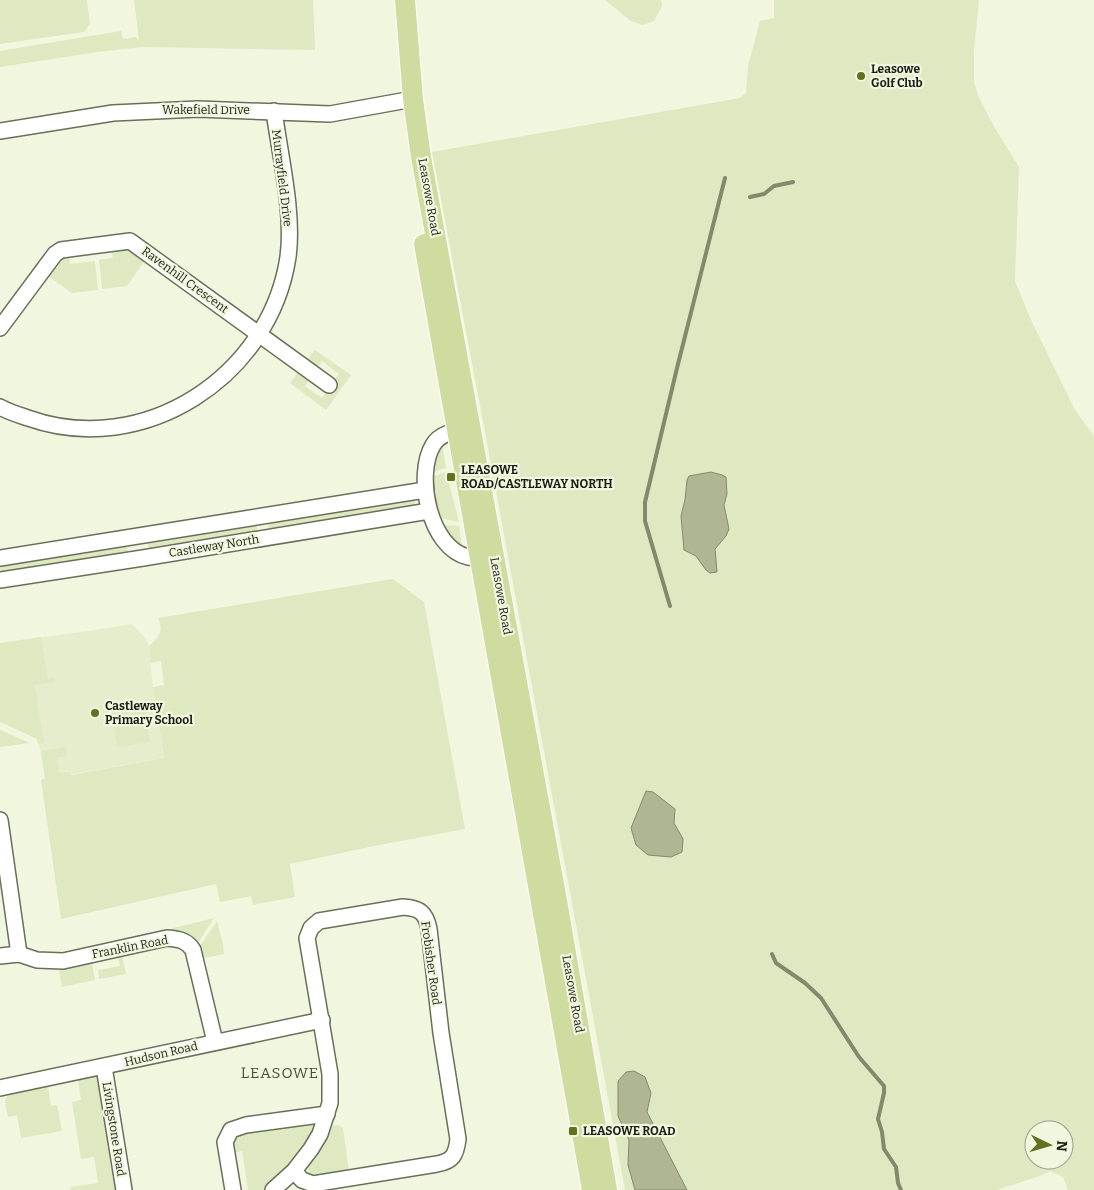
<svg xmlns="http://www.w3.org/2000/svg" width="1094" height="1190" viewBox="0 0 1094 1190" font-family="Bitter,serif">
  <rect width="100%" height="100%" fill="#f1f7df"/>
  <path fill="#e5edcd" d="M 132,624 L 147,640 L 149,646 L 153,688 L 164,758 L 45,779 L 22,640 L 88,631 Z"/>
  <g fill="#dee9c1" fill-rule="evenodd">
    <path d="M 0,0 L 87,0 L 90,24 L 84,32 L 0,44 Z"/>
    <path d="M 134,0 L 313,0 L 315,50 L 142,47 L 98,52 L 0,67 L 0,51 L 121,31 L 123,39 L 136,37 L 139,41 Z"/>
    <path d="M 605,0 L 661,0 L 662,6 L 654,21 L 643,25 L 631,21 Z"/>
    <path d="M 774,0 L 979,0 L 974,51 L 974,82 L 979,98 L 995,128 L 1019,167 L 1015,281 L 1031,320 L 1075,410 L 1094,436 L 1094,1190 L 1068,1190 L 1063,1177 L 1050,1171 L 1040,1176 L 997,1190 L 625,1190 L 483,421 L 432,152 L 740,98 L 746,93 L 748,66 L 760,21 L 774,18 ZM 1034,1130 L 1064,1130 L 1064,1160 L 1034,1160 Z"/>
    <path d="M 127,247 L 145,260 L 127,286 L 102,289 L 99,260 L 113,258 L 111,249 Z"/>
    <path d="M 69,254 L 70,264 L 95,261 L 98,290 L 72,293 L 48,276 L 62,258 Z"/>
    <path d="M 315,350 L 351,375 L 326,410 L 290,383 L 299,371 L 310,379 L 305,386 L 322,398 L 339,374 L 322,361 L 318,367 L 308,359 Z"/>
    <path d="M 442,444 L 446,468 L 433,472 L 439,447 Z"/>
    <path d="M 446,472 L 459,522 L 440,518 L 433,491 L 434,476 Z"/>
    <path d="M 411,497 L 415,501 L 415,505 L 412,509 L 272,531 L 268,527 L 268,523 Z"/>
    <path d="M 252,523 L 257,525 L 257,530 L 253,534 L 150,551 L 147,543 L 149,539 Z"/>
    <path d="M 444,525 L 459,526 L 462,546 L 457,545 Z"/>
    <path d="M 126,543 L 128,551 L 126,554 L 0,574 L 0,563 Z"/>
    <path d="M 393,579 L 424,602 L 465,829 L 374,846 L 290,864 L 295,897 L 253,905 L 251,896 L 220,902 L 216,884 L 61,919 L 41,780 L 45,778 L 41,751 L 66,747 L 67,756 L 57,758 L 59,773 L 70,772 L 71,775 L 164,758 L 153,687 L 164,685 L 161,661 L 151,663 L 149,646 C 159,636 164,633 158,618 Z"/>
    <path d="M 41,637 L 48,679 L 55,678 L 55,682 L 35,685 L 44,743 L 38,744 L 37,739 L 0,722 L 0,643 Z"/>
    <path d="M 145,708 L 150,742 L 117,747 L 112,713 Z"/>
    <path d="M 0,730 L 30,743 L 0,747 Z"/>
    <path d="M 214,918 L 198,943 C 192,933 184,932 172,930 L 173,928 Z"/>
    <path d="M 217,921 L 223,944 L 224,954 L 204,958 L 200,946 Z"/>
    <path d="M 122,956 L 126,974 L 99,979 L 98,970 L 120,966 L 118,957 Z"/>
    <path d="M 92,963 L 95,980 L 62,987 L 59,970 Z"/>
    <path d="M 93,1077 L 98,1078 L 117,1190 L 71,1190 L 70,1187 L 98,1183 L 94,1157 L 81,1159 L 72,1102 L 81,1100 L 78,1080 Z"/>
    <path d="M 48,1087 L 51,1106 L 57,1105 L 62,1131 L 21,1138 L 17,1115 L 8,1117 C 7,1112 5,1105 5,1100 C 7,1091 40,1088 48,1087 Z"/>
    <path d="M 313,1120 L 319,1124 L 307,1147 L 267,1190 L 248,1190 L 242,1151 L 233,1153 L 231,1144 L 237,1136 L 244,1131 Z"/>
    <path d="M 338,1125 L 343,1128 L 349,1171 L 314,1177 L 308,1175 L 308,1165 L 320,1152 L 328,1138 L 332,1126 Z"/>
  </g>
  <g fill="#aeb791" stroke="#82896c">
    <path d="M 711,472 L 722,475 L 726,477 L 727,494 L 724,505 L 729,529 L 726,536 L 715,549 L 717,572 L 710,573 L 706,570 L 696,556 L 684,550 L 681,516 L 685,500 L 687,480 L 689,476 Z"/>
    <path d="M 646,791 L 653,792 L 675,809 L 674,823 L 683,839 L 682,852 L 671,857 L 648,855 L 636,845 L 631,828 Z"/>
    <path d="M 634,1071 L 645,1077 L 651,1093 L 647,1112 L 687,1190 L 635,1190 L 628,1165 L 629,1140 L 618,1116 L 618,1081 L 626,1072 Z"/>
  </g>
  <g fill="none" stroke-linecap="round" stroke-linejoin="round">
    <g stroke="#82896c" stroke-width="4">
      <path d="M 750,197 L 764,194 L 774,186 L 793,182"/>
      <path d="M 670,606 L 645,521 L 645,502 L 677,368 L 725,178"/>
      <path d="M 772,954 L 776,963 L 805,983 L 821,998 L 859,1057 L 884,1086 L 884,1093 L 878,1119 L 882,1132 L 884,1149 L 896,1167 L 898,1183 L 901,1190"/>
    </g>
    <defs>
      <g id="minor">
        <path d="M 0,131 L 113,113 L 198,109 L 330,114 L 413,99"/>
        <path d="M 0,328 L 55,254 L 61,250 L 130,241 L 329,385"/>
        <path d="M 0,407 C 9,412 19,415 28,418 C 143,459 270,377 288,257 C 294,213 280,156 274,111"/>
        <path d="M 467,429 C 455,431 440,433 433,445 C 415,475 429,548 468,557 C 474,559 483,556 490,555"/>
        <path d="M 0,558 L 425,490"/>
        <path d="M 0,580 L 143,558 L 429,511"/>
        <path d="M 0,820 L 19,954"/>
        <path d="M 0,956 L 19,954 L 37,960 L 63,961 L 167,938 C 178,939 187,940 193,950 L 215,1042"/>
        <path d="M 104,1067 L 124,1190"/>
        <path d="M 0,1088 L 322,1020"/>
        <path d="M 233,1190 L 225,1142 L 231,1130 L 246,1125 L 327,1114"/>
        <path d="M 273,1190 L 294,1171 L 311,1149 L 320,1134 L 330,1103 L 330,1074 L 307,938 L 311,928 L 319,921 L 403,907 C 420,908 426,913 429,929 L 441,1033 L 458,1139 C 456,1155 453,1161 437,1164 L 313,1184 L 302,1180 L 294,1171"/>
      </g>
      <g id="major">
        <path d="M 405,0 L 413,99 L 421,157 L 556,895 L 607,1190"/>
        <path d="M 424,244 L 592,1190"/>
      </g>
    </defs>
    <use href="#minor" stroke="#696f59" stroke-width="18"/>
    <use href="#major" stroke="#fff" stroke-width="22"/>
    <use href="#minor" stroke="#fff" stroke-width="15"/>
    <use href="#major" stroke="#cfdc9f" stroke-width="20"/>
  </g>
  <g fill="#62711d" stroke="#f1f7df" stroke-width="2">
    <circle cx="861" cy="76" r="5"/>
    <rect x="446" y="472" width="10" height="10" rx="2.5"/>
    <circle cx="95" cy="713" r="5"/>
    <rect x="568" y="1126" width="10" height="10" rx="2.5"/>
  </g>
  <g text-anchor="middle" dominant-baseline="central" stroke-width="4.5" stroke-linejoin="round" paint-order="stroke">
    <g font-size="12" font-weight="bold" fill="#1c1e15" stroke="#f1f7df" text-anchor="start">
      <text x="871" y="69">Leasowe<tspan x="871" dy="14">Golf Club</tspan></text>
      <text x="461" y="470">LEASOWE<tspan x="461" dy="14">ROAD/CASTLEWAY NORTH</tspan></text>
      <text x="105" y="706">Castleway<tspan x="105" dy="14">Primary School</tspan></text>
      <text x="583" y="1131">LEASOWE ROAD</text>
    </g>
    <g font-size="12" fill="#1c1e15" stroke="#f1f7df">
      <text x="206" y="110">Wakefield Drive</text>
      <text transform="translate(282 178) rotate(83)">Murrayfield Drive</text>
      <text transform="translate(429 197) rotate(80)">Leasowe Road</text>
      <text transform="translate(185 280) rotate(36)">Ravenhill Crescent</text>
      <text transform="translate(214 546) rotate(-9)">Castleway North</text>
      <text transform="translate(501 596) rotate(80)">Leasowe Road</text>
      <text transform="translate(130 947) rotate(-11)">Franklin Road</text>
      <text transform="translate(431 963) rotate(82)">Frobisher Road</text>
      <text transform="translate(573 994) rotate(80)">Leasowe Road</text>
      <text transform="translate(161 1054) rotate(-13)">Hudson Road</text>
      <text transform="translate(114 1129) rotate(81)">Livingstone Road</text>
    </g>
    <g font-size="15" letter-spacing="1" fill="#4a4f3a" stroke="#f1f7df">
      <text x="280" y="1073">LEASOWE</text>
    </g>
  </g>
  <g transform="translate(1049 1145) rotate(95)"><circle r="24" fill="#f1f7df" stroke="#9ca08e"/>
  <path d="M0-4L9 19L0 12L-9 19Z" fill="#62711d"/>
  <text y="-8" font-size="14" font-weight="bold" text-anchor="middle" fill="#1c1e15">N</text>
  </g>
</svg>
